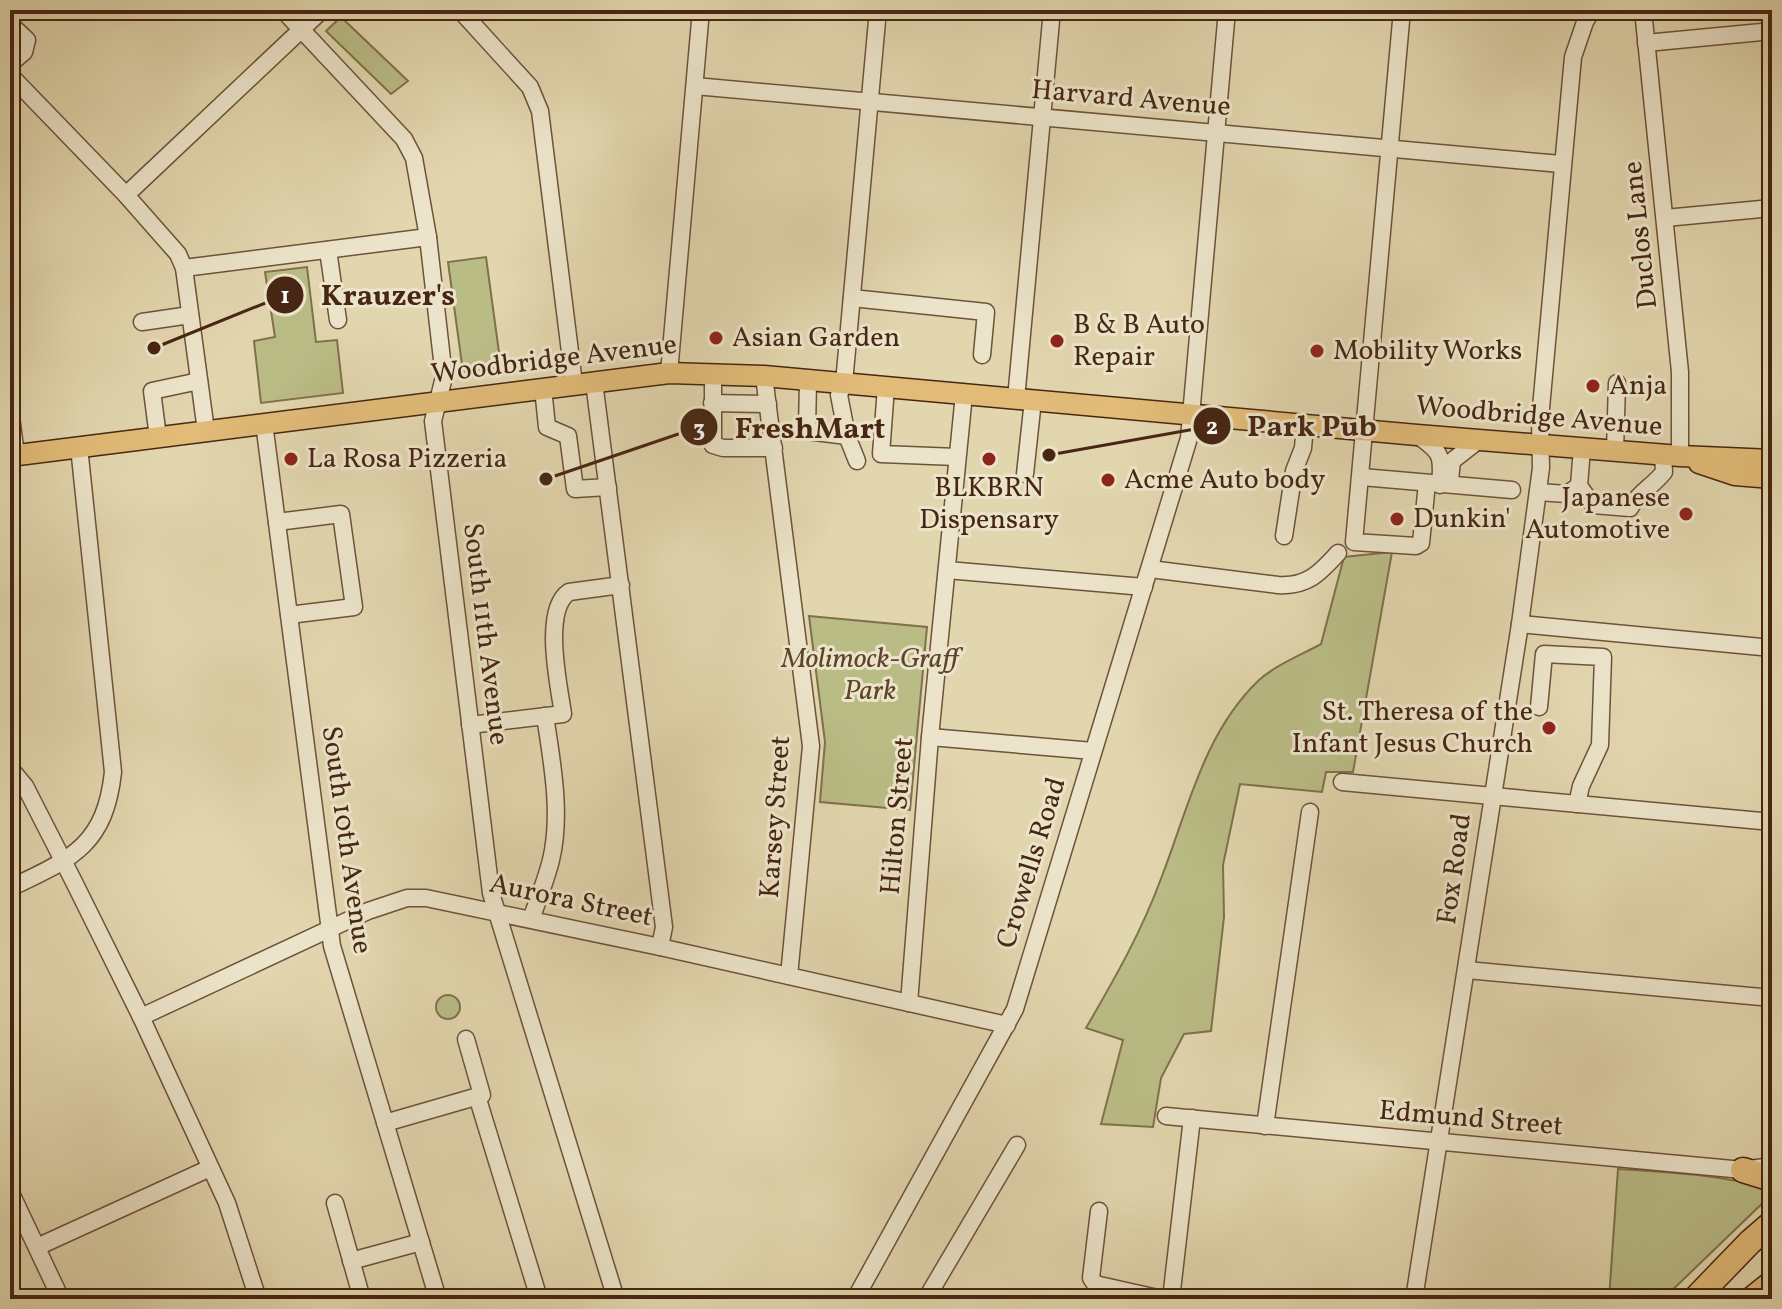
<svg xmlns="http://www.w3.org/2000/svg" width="1782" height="1309" viewBox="0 0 1782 1309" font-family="Vollkorn,serif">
  <rect width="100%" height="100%" fill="#e2d6ae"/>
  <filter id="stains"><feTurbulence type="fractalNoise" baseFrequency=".0025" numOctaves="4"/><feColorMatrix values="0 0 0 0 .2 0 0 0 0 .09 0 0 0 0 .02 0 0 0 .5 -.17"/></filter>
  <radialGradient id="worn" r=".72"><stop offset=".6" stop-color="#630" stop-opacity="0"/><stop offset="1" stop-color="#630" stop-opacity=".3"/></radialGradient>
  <g fill="#babc86" stroke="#80714c" stroke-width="2">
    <path d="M 341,17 L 408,81 L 391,94 L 326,31 Z"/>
    <path d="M 486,257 L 501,367 L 463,372 L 448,262 Z"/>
    <path d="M 307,267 L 316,342 L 337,340 L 343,393 L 261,403 L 254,341 L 275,337 L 265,272 Z"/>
    <path d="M 1392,552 L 1353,772 L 1326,772 L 1322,792 L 1240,784 L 1223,865 L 1224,917 L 1211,1031 L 1184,1034 L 1161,1078 L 1153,1127 L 1101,1124 L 1123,1040 L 1086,1028 C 1115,978 1142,931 1162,876 C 1188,809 1204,733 1258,681 C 1274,666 1301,655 1321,644 L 1344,557 Z"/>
    <path d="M 809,616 L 927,627 L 910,810 L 820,802 L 825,742 Z"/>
    <circle cx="448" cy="1007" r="12"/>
    <path d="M 1618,1169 C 1670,1172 1721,1175 1772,1189 L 1772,1194 L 1663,1299 L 1609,1299 Z"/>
  </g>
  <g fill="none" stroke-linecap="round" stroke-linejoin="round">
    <defs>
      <g id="minor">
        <path d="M 283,10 L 404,139 L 414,158 L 428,237 L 444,377 L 433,421 L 491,893 L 616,1299"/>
        <path d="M 460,10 L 530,87 L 540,111 L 574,384"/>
        <path d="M 1402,10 L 1354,542 L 1416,546 L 1421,543 L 1427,483"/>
        <path d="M 1643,10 L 1680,372 L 1680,456"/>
        <path d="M 10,11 L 11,10"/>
        <path d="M 10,24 L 27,40 L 24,52 L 10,64"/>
        <path d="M 1646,43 L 1772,31"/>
        <path d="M 10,75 L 126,195 L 178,254 L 184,268 L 206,431"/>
        <path d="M 695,86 L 1561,164"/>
        <path d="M 126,195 L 322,10"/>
        <path d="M 1665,218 L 1772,208"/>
        <path d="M 328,250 L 338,320"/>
        <path d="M 184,268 L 428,237"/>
        <path d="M 852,298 L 986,312 L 982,355"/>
        <path d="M 142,322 L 190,315"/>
        <path d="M 669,373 L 701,10"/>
        <path d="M 713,373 L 713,445 L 723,448 L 774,448"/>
        <path d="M 764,376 L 811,746 L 789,976"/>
        <path d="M 808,380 L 807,431 L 847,436 L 839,395 L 844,383 L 878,10"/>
        <path d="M 594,382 L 664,927 L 660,947"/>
        <path d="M 886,387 L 881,454 L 957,457"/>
        <path d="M 543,388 L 547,427 L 568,436 L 575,489 L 608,487"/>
        <path d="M 1016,399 L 1052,10"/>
        <path d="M 712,403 L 768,404"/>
        <path d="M 10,409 L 16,455"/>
        <path d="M 264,423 L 332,946 L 438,1299"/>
        <path d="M 1417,435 C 1441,452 1443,455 1440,485"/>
        <path d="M 847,436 L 857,461"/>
        <path d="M 158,437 L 152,391 L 199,381"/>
        <path d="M 1615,451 L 1617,383"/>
        <path d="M 1025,474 L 1033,400"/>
        <path d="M 1362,477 L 1512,490"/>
        <path d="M 1450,480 L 1452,461 L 1479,440"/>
        <path d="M 1579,486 L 1593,505 L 1630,508 C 1638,493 1653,486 1664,472 L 1663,455"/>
        <path d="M 1538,492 L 1567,494 L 1579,486 L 1582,448"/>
        <path d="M 277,522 L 341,514 L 354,607 L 289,615"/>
        <path d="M 1284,536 L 1294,471 L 1303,448 L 1305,425"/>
        <path d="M 1150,569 L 1278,585 C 1307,587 1320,573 1338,553"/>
        <path d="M 947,570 L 1144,587"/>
        <path d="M 1520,624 L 1772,648"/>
        <path d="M 1539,707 L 1544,654 L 1603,657 L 1600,745 L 1581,786 L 1577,804"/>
        <path d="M 470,725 L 563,714 C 559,686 542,610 569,592 L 621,585"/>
        <path d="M 930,737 L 1093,751"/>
        <path d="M 10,768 L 25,786 L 74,882 L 141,1017 L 227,1203 L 258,1299"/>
        <path d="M 1342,782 L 1772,822"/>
        <path d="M 10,888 C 71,859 105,846 113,772 L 79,447"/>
        <path d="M 531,919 C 538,900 546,880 551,860 C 562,814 552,762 545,716"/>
        <path d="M 1467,970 L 1772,998"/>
        <path d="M 909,1003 L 930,737 L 964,394"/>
        <path d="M 141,1017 L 368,911 L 407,898 L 426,898 L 660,947 L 1007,1025"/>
        <path d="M 477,1096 L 538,1295"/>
        <path d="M 1166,1116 L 1743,1170 L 1772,1166"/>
        <path d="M 385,1123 L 482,1095 L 466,1039"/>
        <path d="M 1265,1126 L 1310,812"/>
        <path d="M 10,1191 L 61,1299"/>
        <path d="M 335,1203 L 362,1299"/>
        <path d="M 1099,1211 L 1091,1278 L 1095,1284 L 1162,1299"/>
        <path d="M 37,1247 L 210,1168"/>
        <path d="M 351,1261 L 421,1242"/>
        <path d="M 855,1299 L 1015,1009 L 1189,438 L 1227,10"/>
        <path d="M 926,1299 L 1017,1145"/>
        <path d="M 1171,1299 L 1192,1118"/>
        <path d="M 1414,1299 L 1520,624 L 1541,468 L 1540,419 L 1573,57 L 1585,22 L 1592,10"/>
      </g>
      <g id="major">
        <path d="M 10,456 L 669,373 L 764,376 L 1417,435 L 1680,456 L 1772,460"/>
        <path d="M 1699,463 L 1735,475 L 1772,478"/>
      </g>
      <g id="highway">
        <path d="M 1743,1170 L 1772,1179"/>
        <path d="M 1695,1299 L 1750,1242 L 1772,1223"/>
        <path d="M 1752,1299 L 1772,1283"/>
      </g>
    </defs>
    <use href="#minor" stroke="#6e523a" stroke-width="19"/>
    <use href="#major" stroke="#472613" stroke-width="23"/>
    <use href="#highway" stroke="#472613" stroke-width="27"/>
    <use href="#minor" stroke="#ece4ca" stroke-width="16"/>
    <use href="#major" stroke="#e1bb77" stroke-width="20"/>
    <use href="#highway" stroke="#e1bb77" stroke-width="24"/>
  </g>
  <g fill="#8f2418" stroke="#ece4ca" stroke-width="3">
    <circle cx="716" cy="338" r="8"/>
    <circle cx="1057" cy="341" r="8"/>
    <circle cx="1317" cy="351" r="8"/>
    <circle cx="1593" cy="386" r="8"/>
    <circle cx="291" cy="459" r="8"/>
    <circle cx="989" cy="459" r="8"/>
    <circle cx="1108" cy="480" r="8"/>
    <circle cx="1686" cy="514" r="8"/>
    <circle cx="1397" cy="519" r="8"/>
    <circle cx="1549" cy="728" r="8"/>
  </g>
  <g text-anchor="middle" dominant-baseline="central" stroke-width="6" stroke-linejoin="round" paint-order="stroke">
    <g font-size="28" fill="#472613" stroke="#ece4ca">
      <text transform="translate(1131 99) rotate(5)">Harvard Avenue</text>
      <text transform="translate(1641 235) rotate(-96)">Duclos Lane</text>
      <text transform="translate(554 360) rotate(-7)">Woodbridge Avenue</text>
      <text transform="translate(1539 417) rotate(5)">Woodbridge Avenue</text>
      <text transform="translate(485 634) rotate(83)">South 11th Avenue</text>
      <text transform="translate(898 816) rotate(-85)">Hilton Street</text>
      <text transform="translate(776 817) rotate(-86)">Karsey Street</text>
      <text transform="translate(346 840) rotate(82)">South 10th Avenue</text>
      <text transform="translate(1032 863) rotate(-73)">Crowells Road</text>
      <text transform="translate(1455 869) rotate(-82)">Fox Road</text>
      <text transform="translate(571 901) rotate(12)">Aurora Street</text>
      <text transform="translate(1471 1119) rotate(5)">Edmund Street</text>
    </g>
    <g font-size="28" fill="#472613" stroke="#ece4ca" text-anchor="start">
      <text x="1073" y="325">B &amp; B Auto<tspan x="1073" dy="32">Repair</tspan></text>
      <text x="732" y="338">Asian Garden</text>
      <text x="1333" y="351">Mobility Works</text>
      <text x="1609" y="386">Anja</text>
      <text x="307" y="459">La Rosa Pizzeria</text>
      <text x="1124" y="480">Acme Auto body</text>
      <text x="989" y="488" text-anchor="middle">BLKBRN<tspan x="989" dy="32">Dispensary</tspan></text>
      <text x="1670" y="498" text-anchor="end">Japanese<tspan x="1670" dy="32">Automotive</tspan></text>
      <text x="1413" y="519">Dunkin'</text>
      <text x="1533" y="712" text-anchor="end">St. Theresa of the<tspan x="1533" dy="32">Infant Jesus Church</tspan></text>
    </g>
    <g font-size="28" font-style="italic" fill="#5e442a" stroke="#ece4ca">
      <text x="870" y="659">Molimock-Graff<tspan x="870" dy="32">Park</tspan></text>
    </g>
  </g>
  <path fill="none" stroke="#472613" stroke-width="3" d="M154 348L285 295M1049 455L1212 426M546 479L699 427"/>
  <g fill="#472613" stroke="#ece4ca" stroke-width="3">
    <circle cx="154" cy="348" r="8"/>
    <circle cx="1049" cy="455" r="8"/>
    <circle cx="546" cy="479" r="8"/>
    <circle cx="285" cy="295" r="20"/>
    <circle cx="1212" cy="426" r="20"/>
    <circle cx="699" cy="427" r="20"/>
  </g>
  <g font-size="24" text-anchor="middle" font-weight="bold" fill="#fff">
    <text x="285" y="303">1</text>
    <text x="1212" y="434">2</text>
    <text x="699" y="436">3</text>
  </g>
  <g font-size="30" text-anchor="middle" font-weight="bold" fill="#472613" stroke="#ece4ca" stroke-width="6" stroke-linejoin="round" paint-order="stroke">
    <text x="388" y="305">Krauzer's</text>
    <text x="1312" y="436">Park Pub</text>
    <text x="810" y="438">FreshMart</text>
  </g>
  <rect width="1782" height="1309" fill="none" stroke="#e2d6ae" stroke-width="40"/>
  <rect x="12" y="12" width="1758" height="1285" fill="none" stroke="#472613" stroke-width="4"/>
  <rect x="20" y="20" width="1742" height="1269" fill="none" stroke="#472613" stroke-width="2"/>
  <rect width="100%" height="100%" filter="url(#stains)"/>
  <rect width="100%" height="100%" fill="url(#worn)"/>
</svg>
